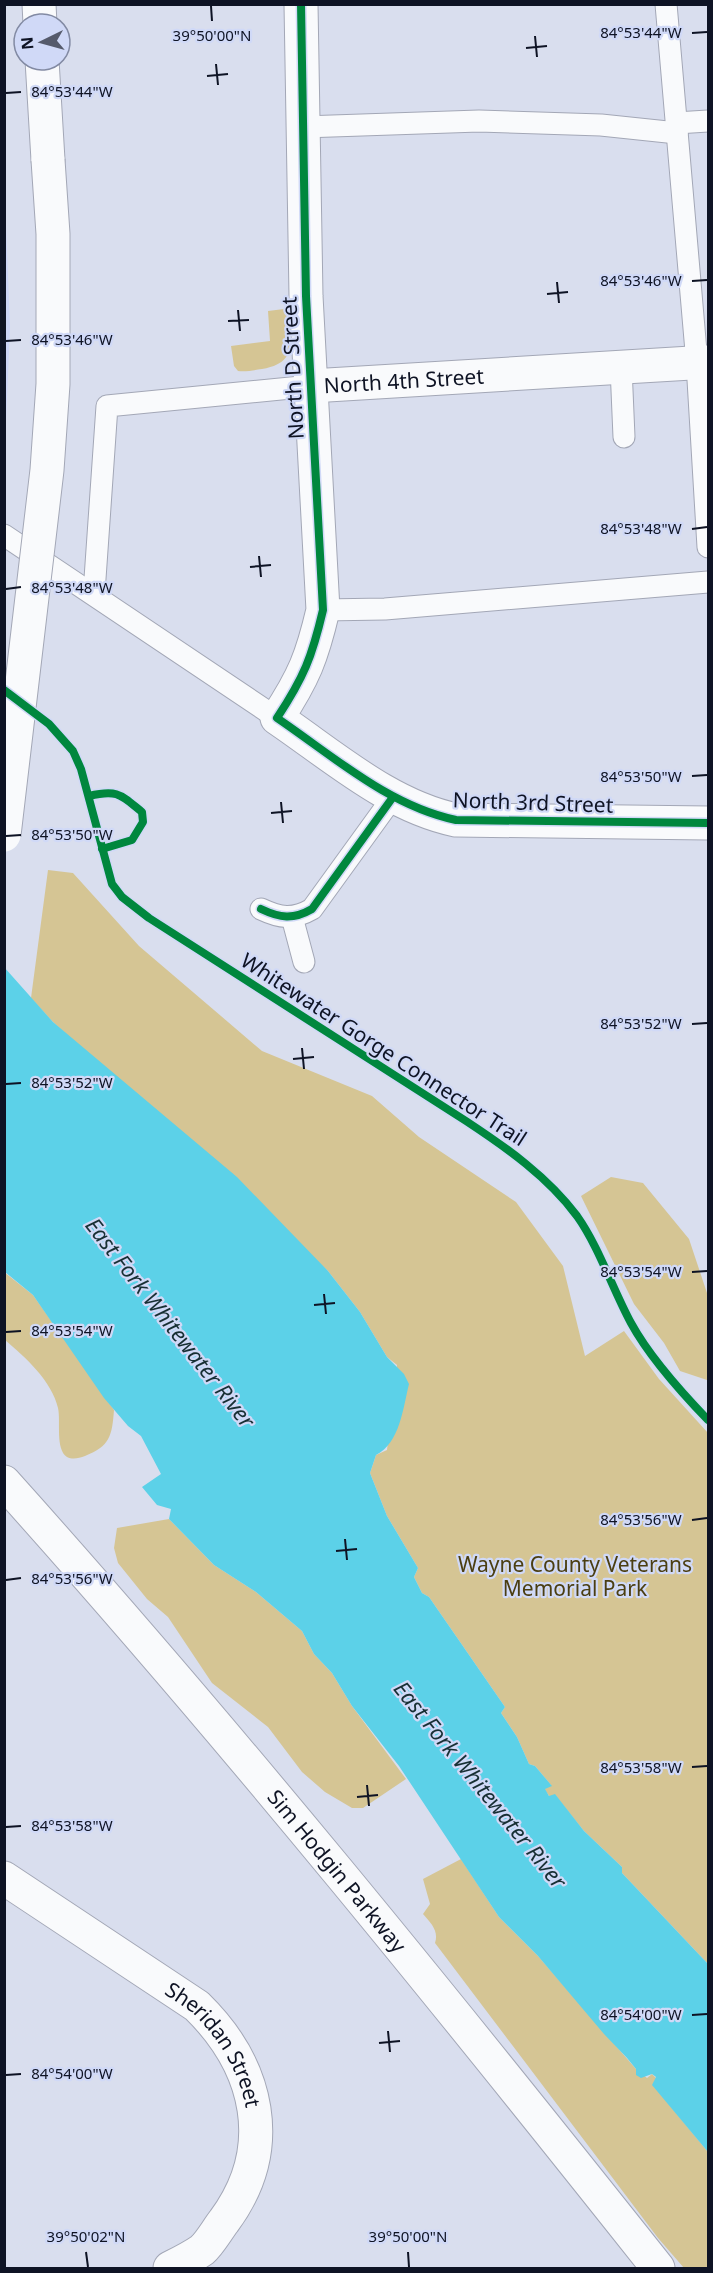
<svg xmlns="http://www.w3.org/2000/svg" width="713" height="2273" viewBox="0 0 713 2273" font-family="'Noto Sans',sans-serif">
  <rect width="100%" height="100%" fill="#d9deee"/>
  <path fill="#ccd5f6" d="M 4,174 L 10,327 L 5,445 L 4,445 Z"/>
  <g fill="#d5c594">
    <path d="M 284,309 L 290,314 C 291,343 297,363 262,369 C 254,370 246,372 238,371 L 234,366 L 231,346 L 270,341 L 268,311 Z"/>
    <path d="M 48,870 L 73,873 L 139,946 L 262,1051 L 372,1096 L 419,1137 L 516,1202 L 563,1266 L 585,1356 L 624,1331 L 659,1379 L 708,1433 L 708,1964 L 622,1873 L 622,1867 L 584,1831 L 555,1795 L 550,1797 L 544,1789 L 551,1785 L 535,1766 L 529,1764 L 517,1737 L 501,1713 L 505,1707 L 429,1597 L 422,1593 L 414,1577 L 418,1568 L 387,1516 L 370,1473 L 376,1455 L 387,1450 L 397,1365 L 387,1357 L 360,1312 L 328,1271 L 53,1022 L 31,998 Z"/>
    <path d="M 611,1177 L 643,1183 L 689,1239 L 708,1296 L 707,1380 L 680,1371 L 664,1343 L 634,1304 L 581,1196 Z"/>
    <path d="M 4,1272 L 33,1295 L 114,1410 C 112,1436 110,1446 85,1456 C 79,1458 73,1460 67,1457 C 55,1449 61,1421 58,1408 C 52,1381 25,1357 5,1340 Z"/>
    <path d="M 169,1519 L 214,1565 L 256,1592 L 302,1631 L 314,1654 L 332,1673 L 352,1706 L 406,1779 L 363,1808 L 352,1808 L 325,1792 L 302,1772 L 268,1727 L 212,1683 L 168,1617 L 147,1599 L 118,1563 L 114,1548 L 117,1528 Z"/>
    <path d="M 461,1859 L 499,1917 L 538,1956 L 636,2069 L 647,2078 L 652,2074 L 656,2078 L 653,2085 L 708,2152 L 708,2268 L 684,2268 L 658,2238 L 435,1943 C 439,1931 431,1923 423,1914 L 430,1904 L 423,1879 Z"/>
  </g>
  <path fill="#5cd1e8" d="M 4,967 L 53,1022 L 237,1177 L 328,1271 L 360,1312 L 387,1357 L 404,1374 L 409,1384 C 403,1408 400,1443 376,1455 L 370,1473 L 387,1516 L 418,1568 L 414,1577 L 422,1593 L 429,1597 L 505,1707 L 501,1713 L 517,1737 L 529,1764 L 535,1766 L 552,1786 L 545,1789 L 549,1796 L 555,1794 L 584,1831 L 622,1867 L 622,1873 L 708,1964 L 708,2152 L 652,2085 L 656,2077 L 652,2074 L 641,2078 L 636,2075 L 636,2069 L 627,2058 L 604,2034 L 538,1956 L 499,1917 L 399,1766 L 352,1706 L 332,1673 L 314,1654 L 302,1631 L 256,1592 L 214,1565 L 169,1519 L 171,1509 L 157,1505 L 142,1487 L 161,1474 L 141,1436 L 128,1426 L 104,1398 L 33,1295 L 5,1272 Z"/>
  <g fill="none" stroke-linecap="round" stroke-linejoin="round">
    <defs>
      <g id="lane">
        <path d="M 666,4 L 697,363 L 708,547"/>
        <path d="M 676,123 L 708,121"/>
        <path d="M 303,127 L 479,121 L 601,125 L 677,133"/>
        <path d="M 621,367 L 624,437"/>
        <path d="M 4,535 L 277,718"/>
        <path d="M 94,593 L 107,406 L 311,386"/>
        <path d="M 323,610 L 385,609 L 708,582"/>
        <path d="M 261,909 C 280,918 293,920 312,909 L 393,797"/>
        <path d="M 292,917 L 304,962"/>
      </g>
      <g id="street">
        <path d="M 301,4 L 306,296 L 323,610 C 312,657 304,677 277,718 C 333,756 389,806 456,820 L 708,823"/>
        <path id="s1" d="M 311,386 L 708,362"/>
        <path id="s2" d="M 4,1482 C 232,1736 446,2001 658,2268"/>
      </g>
      <g id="secondary">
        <path d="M 39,4 L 40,24"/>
        <path d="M 42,60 L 48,160"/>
        <path id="s3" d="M 4,1878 L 197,2006 C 259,2067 278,2148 224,2221 C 217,2230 210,2243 202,2250 C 192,2257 180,2263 170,2268"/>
      </g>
    </defs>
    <use href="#lane" stroke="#a3a7b6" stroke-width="23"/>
    <use href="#street" stroke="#a3a7b6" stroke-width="35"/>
    <use href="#secondary" stroke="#a3a7b6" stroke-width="35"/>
    <use href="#lane" stroke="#f9fafc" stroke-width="21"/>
    <use href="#street" stroke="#f9fafc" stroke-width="33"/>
    <use href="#secondary" stroke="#f9fafc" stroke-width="33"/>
    <defs>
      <path id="secondary-bridge" d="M 4,835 L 47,470 L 53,384 L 53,234 L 48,160"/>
    </defs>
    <use href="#secondary-bridge" stroke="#a3a7b6" stroke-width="35" stroke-linecap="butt"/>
    <use href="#secondary-bridge" stroke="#f9fafc" stroke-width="33"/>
    <defs>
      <g id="cycleway">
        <path d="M 301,4 L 306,296 L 323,610 C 312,657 304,677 277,718 C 333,756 389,806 456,820 L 708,823"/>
        <path d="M 4,690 L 49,724 L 73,751 L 81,769 L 112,884 L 122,897 L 149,918 L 466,1121 C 507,1148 548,1177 577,1216 C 599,1247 613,1290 631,1323 C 650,1358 681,1392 708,1420"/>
        <path d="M 89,796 C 118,789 121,795 142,812 L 143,822 L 132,840 L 102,849"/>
        <path d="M 261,909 C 280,918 293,920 312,909 L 393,797"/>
      </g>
    </defs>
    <use href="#cycleway" stroke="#d0d9f7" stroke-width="11"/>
    <use href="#cycleway" stroke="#00873e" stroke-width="8"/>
  </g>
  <path fill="none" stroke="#0e1324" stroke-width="2" d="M 211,6 L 212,21M 692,33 L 707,32M 535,36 L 537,57M 526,48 L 547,46M 216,64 L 218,85M 207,76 L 228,74M 6,93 L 21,92M 692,281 L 707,280M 557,282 L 559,303M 547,294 L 568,292M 238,310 L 240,331M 228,321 L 249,320M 6,341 L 21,340M 692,529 L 707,527M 259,556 L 261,577M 250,567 L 271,565M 6,589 L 21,587M 692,776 L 707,775M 281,802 L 283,823M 271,813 L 292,811M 6,836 L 21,835M 692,1024 L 707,1023M 302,1048 L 304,1069M 293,1059 L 314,1057M 6,1084 L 21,1083M 692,1272 L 707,1271M 324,1294 L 326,1314M 314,1305 L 335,1303M 6,1332 L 21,1331M 692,1520 L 707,1518M 345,1539 L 347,1560M 336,1551 L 357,1549M 6,1580 L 21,1578M 692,1767 L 707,1766M 367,1785 L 369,1806M 357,1797 L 378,1795M 6,1827 L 21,1826M 692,2015 L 707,2014M 388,2031 L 390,2052M 379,2043 L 400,2041M 6,2075 L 21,2074M 86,2252 L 88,2267M 408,2252 L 409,2267"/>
  <g text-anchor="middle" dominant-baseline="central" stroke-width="4.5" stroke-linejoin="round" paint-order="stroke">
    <g font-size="21" fill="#0e1324" stroke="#d0d9f7">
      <text transform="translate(292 368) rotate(-93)">North D Street</text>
      <text stroke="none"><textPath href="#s1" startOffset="93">North 4th Street</textPath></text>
      <text transform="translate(533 802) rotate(2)">North 3rd Street</text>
      <text transform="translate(384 1049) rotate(33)">Whitewater Gorge Connector Trail</text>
      <text stroke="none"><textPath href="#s2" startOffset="512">Sim Hodgin Parkway</textPath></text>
      <text stroke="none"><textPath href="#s3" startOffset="273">Sheridan Street</textPath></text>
    </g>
    <g font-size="21" fill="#4b3e11" stroke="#d0d9f7">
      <text x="575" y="1564">Wayne County Veterans<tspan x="575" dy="24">Memorial Park</tspan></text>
    </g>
    <g font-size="22" font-style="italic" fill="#172f34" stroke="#d0d9f7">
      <text transform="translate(171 1322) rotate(52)">East Fork Whitewater River</text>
      <text transform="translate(481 1784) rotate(51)">East Fork Whitewater River</text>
    </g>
  </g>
  <g font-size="15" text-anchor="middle" fill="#0e1324" stroke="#d0d9f7" stroke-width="4.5" stroke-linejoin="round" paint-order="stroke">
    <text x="641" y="38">84°53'44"W</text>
    <text x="212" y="41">39°50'00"N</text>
    <text x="72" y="97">84°53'44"W</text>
    <text x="641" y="286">84°53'46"W</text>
    <text x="72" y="345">84°53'46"W</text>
    <text x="641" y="534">84°53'48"W</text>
    <text x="72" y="593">84°53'48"W</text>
    <text x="641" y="782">84°53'50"W</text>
    <text x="72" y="840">84°53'50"W</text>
    <text x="641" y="1029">84°53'52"W</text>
    <text x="72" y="1088">84°53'52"W</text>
    <text x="641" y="1277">84°53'54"W</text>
    <text x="72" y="1336">84°53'54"W</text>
    <text x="641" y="1525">84°53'56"W</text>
    <text x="72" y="1584">84°53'56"W</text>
    <text x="641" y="1773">84°53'58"W</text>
    <text x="72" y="1831">84°53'58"W</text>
    <text x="641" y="2020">84°54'00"W</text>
    <text x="72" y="2079">84°54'00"W</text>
    <text x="86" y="2242">39°50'02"N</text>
    <text x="408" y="2242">39°50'00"N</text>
  </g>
  <rect width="713" height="2273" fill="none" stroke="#0e1324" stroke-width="12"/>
  <g transform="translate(42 42) rotate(265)"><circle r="28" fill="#d0d9f7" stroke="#828aa3" stroke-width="1.5"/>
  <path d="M0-4.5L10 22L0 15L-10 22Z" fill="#555a6b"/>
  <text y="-9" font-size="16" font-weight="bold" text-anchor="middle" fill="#0e1324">N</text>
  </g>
</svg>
